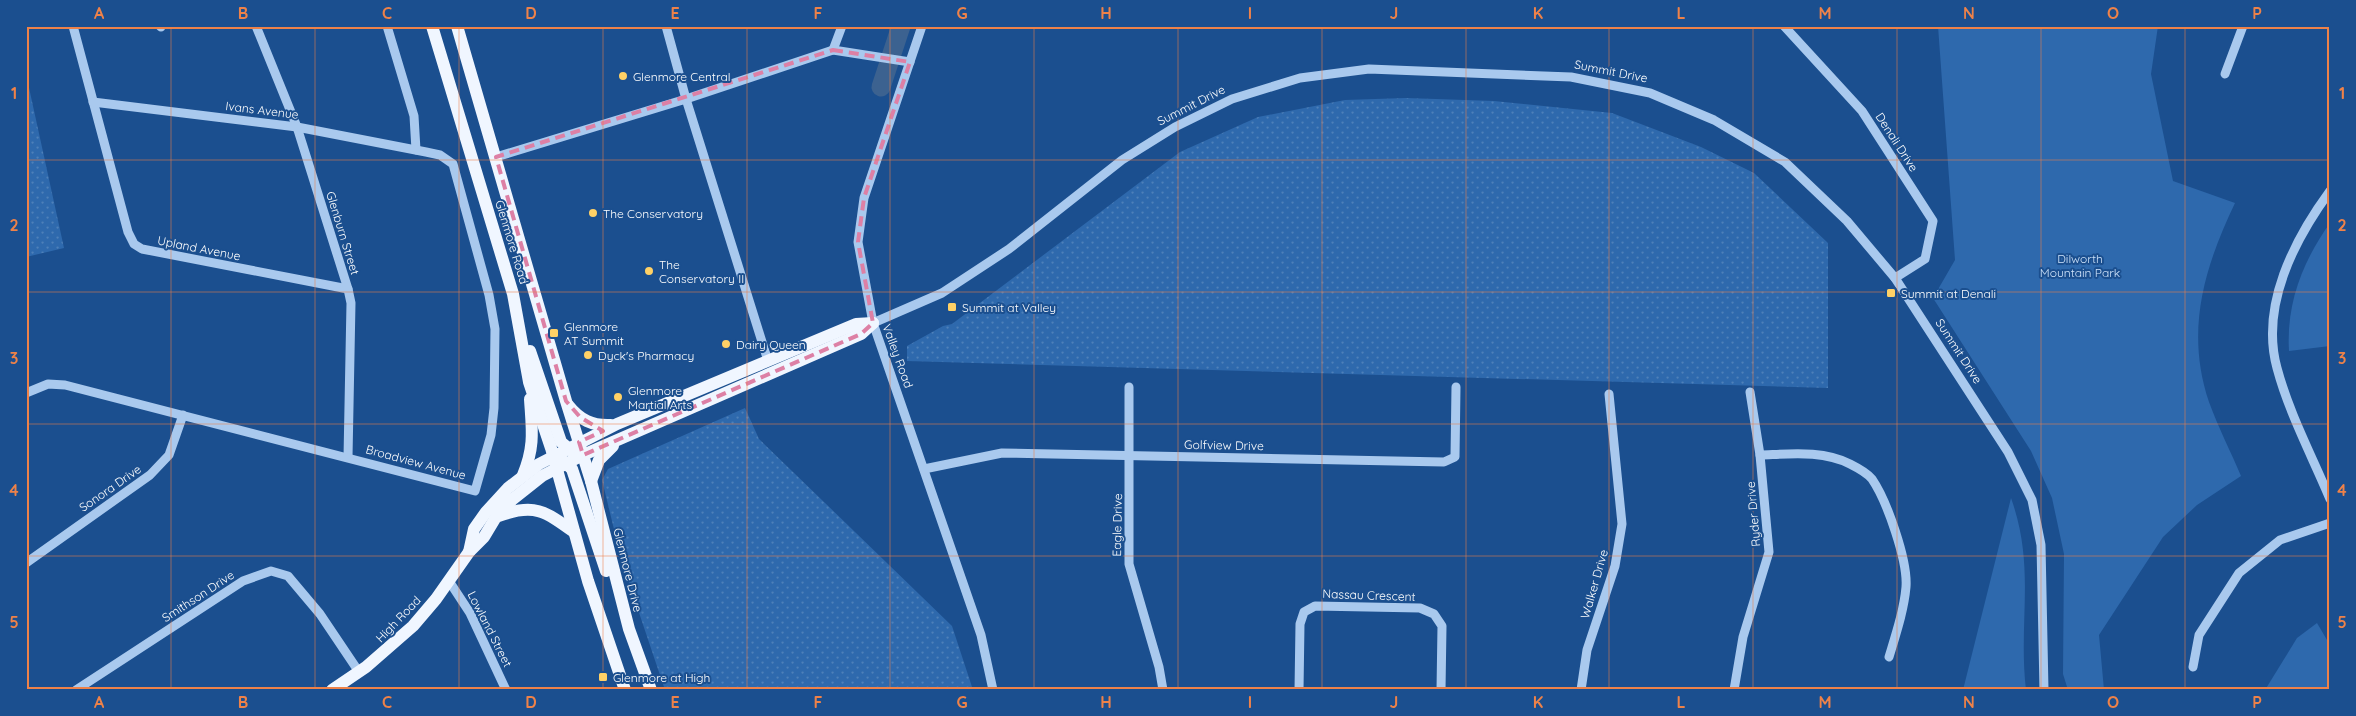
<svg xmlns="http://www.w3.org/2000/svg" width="2356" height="716" viewBox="0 0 2356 716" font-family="Quicksand,sans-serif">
  <defs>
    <pattern id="grass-dots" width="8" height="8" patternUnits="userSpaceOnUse" patternTransform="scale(1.25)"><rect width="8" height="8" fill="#2e69ad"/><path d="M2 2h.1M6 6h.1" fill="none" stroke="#4d80b9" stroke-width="1.8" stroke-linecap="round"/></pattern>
  </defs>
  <rect width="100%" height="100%" fill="#1b4f8f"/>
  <g fill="url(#grass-dots)">
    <path d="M 26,74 L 64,248 L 26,257 Z"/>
    <path d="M 1406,98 L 1494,101 L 1612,113 L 1701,147 L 1754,173 L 1828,243 L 1828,388 L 907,361 L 907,346 L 943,326 L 952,324 L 1180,152 L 1258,117 L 1345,100 Z"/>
    <path d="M 745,408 L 759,439 L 952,626 L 973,690 L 665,690 L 622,562 L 602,480 L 608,469 Z"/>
  </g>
  <g fill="#2e69ad">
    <path d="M 1938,26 L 2158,26 L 2151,74 L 2173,181 L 2235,203 C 2204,268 2185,331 2209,402 C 2218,427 2231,452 2241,476 L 2197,505 L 2163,537 L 2099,635 L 2104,690 L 2068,690 L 2063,674 L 2064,554 L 2052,498 L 2031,451 L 1933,298 L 1955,260 Z"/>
    <path d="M 2330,223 L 2330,346 L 2289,351 C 2286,303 2303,261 2330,223 Z"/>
    <path d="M 2011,498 C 2036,568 2018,621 2026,690 L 1963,690 Z"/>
    <path d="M 2317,623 L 2330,645 L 2330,690 L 2265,690 L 2297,638 Z"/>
  </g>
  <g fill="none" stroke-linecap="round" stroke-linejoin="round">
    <path stroke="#3c6290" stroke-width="19" d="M 881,87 L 901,26"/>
    <g stroke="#a9c9ee" stroke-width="9">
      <path d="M 73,26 L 128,232 L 134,244 L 142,249 L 348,289"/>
      <path d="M 160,26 L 161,27"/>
      <path d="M 256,26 L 297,127 L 348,289 L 351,303 L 348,457"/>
      <path d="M 387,26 L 414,116 L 416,150"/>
      <path d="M 666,26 L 686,99 L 833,50 L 910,62"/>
      <path d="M 922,26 L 864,198 L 858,242 L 873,323 L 981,635 L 993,690"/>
      <path d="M 1784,26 L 1862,111 L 1933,221 L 1925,259 L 1895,278"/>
      <path d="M 833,50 L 842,26"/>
      <path d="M 2225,74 L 2243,26"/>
      <path d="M 496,157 L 686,99 L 768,361"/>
      <path d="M 2330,191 C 2294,240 2260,306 2277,368 C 2289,413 2312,456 2330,499"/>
      <path d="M 873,323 L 942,293 L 1009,249 L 1122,160 L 1175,127 L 1232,99 L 1300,78 L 1369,69 L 1571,77 L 1650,93 L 1714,120 L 1785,162 L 1847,221 L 1895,278 L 2008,452 L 2032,500 L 2041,545 L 2044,690"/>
      <path d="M 1129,387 L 1129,564 L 1159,667 L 1163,690"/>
      <path d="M 26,393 L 48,384 L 65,385 L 475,491 L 491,435 L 494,408 L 495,329 L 489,295 L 453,164 L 440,155 L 426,152 L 297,127 L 93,102"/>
      <path d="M 1760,455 C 1790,454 1823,450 1850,464 C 1856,467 1868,474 1872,479 C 1887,501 1908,561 1906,587 C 1904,610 1896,634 1889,657"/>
      <path d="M 924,469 L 1002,453 L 1444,462 L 1455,457 L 1456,387"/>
      <path d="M 26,563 L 150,475 L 169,455 L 183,415"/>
      <path d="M 449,581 L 470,613 L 506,690"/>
      <path d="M 2193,667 L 2199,635 L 2239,573 L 2280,540 L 2330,523"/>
      <path d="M 76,690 L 243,581 L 271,571 L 288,576 L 320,614 L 359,672"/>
      <path d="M 1299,690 L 1300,624 L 1304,612 L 1315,606 L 1420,608 L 1434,614 L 1442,626 L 1441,690"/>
      <path d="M 1581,690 L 1587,650 L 1615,566 L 1622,524 L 1609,394"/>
      <path d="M 1734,690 L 1743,637 L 1769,552 L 1760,455 L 1750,392"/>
    </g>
    <g stroke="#f0f6ff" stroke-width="12">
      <path d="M 432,26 L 513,294 L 529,382 L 551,448 L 588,581 L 625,690"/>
      <path d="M 457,26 L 566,401 L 591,481 L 629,629 L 651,690"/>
      <path d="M 530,351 L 561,442 L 574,453"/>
      <path d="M 568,405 C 580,420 592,426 611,425"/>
      <path d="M 561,459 L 572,469 L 606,571"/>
      <path d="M 523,475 C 535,446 532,430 530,399"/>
      <path d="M 591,481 L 599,460 L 613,446"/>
      <path d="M 499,516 C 534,503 545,511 574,532"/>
      <path d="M 469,552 L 474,529 L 486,512 L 508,488 L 539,464 L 617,424 L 856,324 L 873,323"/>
      <path d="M 332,690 L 366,667 L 413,626 L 436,599 L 469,552 L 484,537 L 496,517 L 513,499 L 542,476 L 583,455 L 861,334 L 873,323"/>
    </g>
  </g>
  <path fill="none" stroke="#dd80a5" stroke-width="4" stroke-dasharray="10 6" stroke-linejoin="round" d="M 833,50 L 910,62 L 864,198 L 858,242 L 873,323 L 861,334 L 583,455 L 579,442 L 603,431 L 580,417 L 566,401 L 496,157 Z"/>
  <path fill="none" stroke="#ee8249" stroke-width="1" stroke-opacity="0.55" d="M 171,26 L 171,690M 315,26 L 315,690M 459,26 L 459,690M 603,26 L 603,690M 747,26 L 747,690M 890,26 L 890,690M 1034,26 L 1034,690M 1178,26 L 1178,690M 1322,26 L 1322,690M 1466,26 L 1466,690M 1609,26 L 1609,690M 1753,26 L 1753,690M 1897,26 L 1897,690M 2041,26 L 2041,690M 2185,26 L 2185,690M 26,160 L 2330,160M 26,292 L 2330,292M 26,424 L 2330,424M 26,556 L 2330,556"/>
  <g fill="#ffd166" stroke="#1b4f8f" stroke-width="2">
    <circle cx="623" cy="76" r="5"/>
    <circle cx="593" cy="213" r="5"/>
    <circle cx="649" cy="271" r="5"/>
    <rect x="1886" y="288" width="10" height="10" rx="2.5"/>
    <rect x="947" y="302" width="10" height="10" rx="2.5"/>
    <rect x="549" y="328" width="10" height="10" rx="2.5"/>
    <circle cx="726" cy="344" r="5"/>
    <circle cx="588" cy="355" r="5"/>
    <circle cx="618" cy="397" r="5"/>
    <rect x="598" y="672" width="10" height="10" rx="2.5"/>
  </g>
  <g text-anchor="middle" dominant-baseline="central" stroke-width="4" stroke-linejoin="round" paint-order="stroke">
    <g font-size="12" fill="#fff" stroke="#1b4f8f">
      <text transform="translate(1611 71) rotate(11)">Summit Drive</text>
      <text transform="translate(1191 105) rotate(-27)">Summit Drive</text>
      <text transform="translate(262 110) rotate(7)">Ivans Avenue</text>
      <text transform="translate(1897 142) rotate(57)">Denali Drive</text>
      <text transform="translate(343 233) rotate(73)">Glenburn Street</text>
      <text transform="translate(512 242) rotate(73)">Glenmore Road</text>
      <text transform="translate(199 248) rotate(11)">Upland Avenue</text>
      <text transform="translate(1959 351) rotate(57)">Summit Drive</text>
      <text transform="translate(898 356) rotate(70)">Valley Road</text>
      <text transform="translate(1224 445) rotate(1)">Golfview Drive</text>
      <text transform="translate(416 462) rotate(15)">Broadview Avenue</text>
      <text transform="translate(110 488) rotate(-35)">Sonora Drive</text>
      <text transform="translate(1753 514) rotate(-95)">Ryder Drive</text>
      <text transform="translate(1117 525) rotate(-89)">Eagle Drive</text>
      <text transform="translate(628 570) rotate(76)">Glenmore Drive</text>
      <text transform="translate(1594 584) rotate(-74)">Walker Drive</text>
      <text transform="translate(1369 595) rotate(2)">Nassau Crescent</text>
      <text transform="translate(198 596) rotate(-33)">Smithson Drive</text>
      <text transform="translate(398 619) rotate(-46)">High Road</text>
      <text transform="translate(490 629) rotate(63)">Lowland Street</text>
    </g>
    <g font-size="12" fill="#fff" stroke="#1b4f8f" text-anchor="start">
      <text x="633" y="76">Glenmore Central</text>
      <text x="603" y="213">The Conservatory</text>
      <text x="659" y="264">The<tspan x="659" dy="14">Conservatory II</tspan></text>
      <text x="1901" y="293">Summit at Denali</text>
      <text x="962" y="307">Summit at Valley</text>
      <text x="564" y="326">Glenmore<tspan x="564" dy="14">AT Summit</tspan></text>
      <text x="736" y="344">Dairy Queen</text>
      <text x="598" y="355">Dyck's Pharmacy</text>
      <text x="628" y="390">Glenmore<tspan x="628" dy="14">Martial Arts</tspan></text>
      <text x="613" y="677">Glenmore at High</text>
    </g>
    <g font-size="12" fill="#cfe3fa" stroke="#1b4f8f">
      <text x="2080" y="258">Dilworth<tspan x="2080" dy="14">Mountain Park</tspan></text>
    </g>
  </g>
  <rect width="2356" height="716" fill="none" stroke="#1b4f8f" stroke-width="55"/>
  <rect x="28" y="28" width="2300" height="660" fill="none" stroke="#ee8249" stroke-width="2"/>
  <g font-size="16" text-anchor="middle" font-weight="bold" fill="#ee8249">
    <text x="99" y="19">A</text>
    <text x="243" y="19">B</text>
    <text x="387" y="19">C</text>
    <text x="531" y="19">D</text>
    <text x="675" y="19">E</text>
    <text x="818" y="19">F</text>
    <text x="962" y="19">G</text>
    <text x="1106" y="19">H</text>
    <text x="1250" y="19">I</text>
    <text x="1394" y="19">J</text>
    <text x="1538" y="19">K</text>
    <text x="1681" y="19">L</text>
    <text x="1825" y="19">M</text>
    <text x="1969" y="19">N</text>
    <text x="2113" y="19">O</text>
    <text x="2257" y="19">P</text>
    <text x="14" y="99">1</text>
    <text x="2342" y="99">1</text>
    <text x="14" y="231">2</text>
    <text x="2342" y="231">2</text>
    <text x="14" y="364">3</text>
    <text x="2342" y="364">3</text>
    <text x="14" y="496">4</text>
    <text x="2342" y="496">4</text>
    <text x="14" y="628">5</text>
    <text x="2342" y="628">5</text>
    <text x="99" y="708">A</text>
    <text x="243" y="708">B</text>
    <text x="387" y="708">C</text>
    <text x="531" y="708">D</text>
    <text x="675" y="708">E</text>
    <text x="818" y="708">F</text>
    <text x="962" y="708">G</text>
    <text x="1106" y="708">H</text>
    <text x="1250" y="708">I</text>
    <text x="1394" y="708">J</text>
    <text x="1538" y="708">K</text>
    <text x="1681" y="708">L</text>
    <text x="1825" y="708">M</text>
    <text x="1969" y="708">N</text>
    <text x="2113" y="708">O</text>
    <text x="2257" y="708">P</text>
  </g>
</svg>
